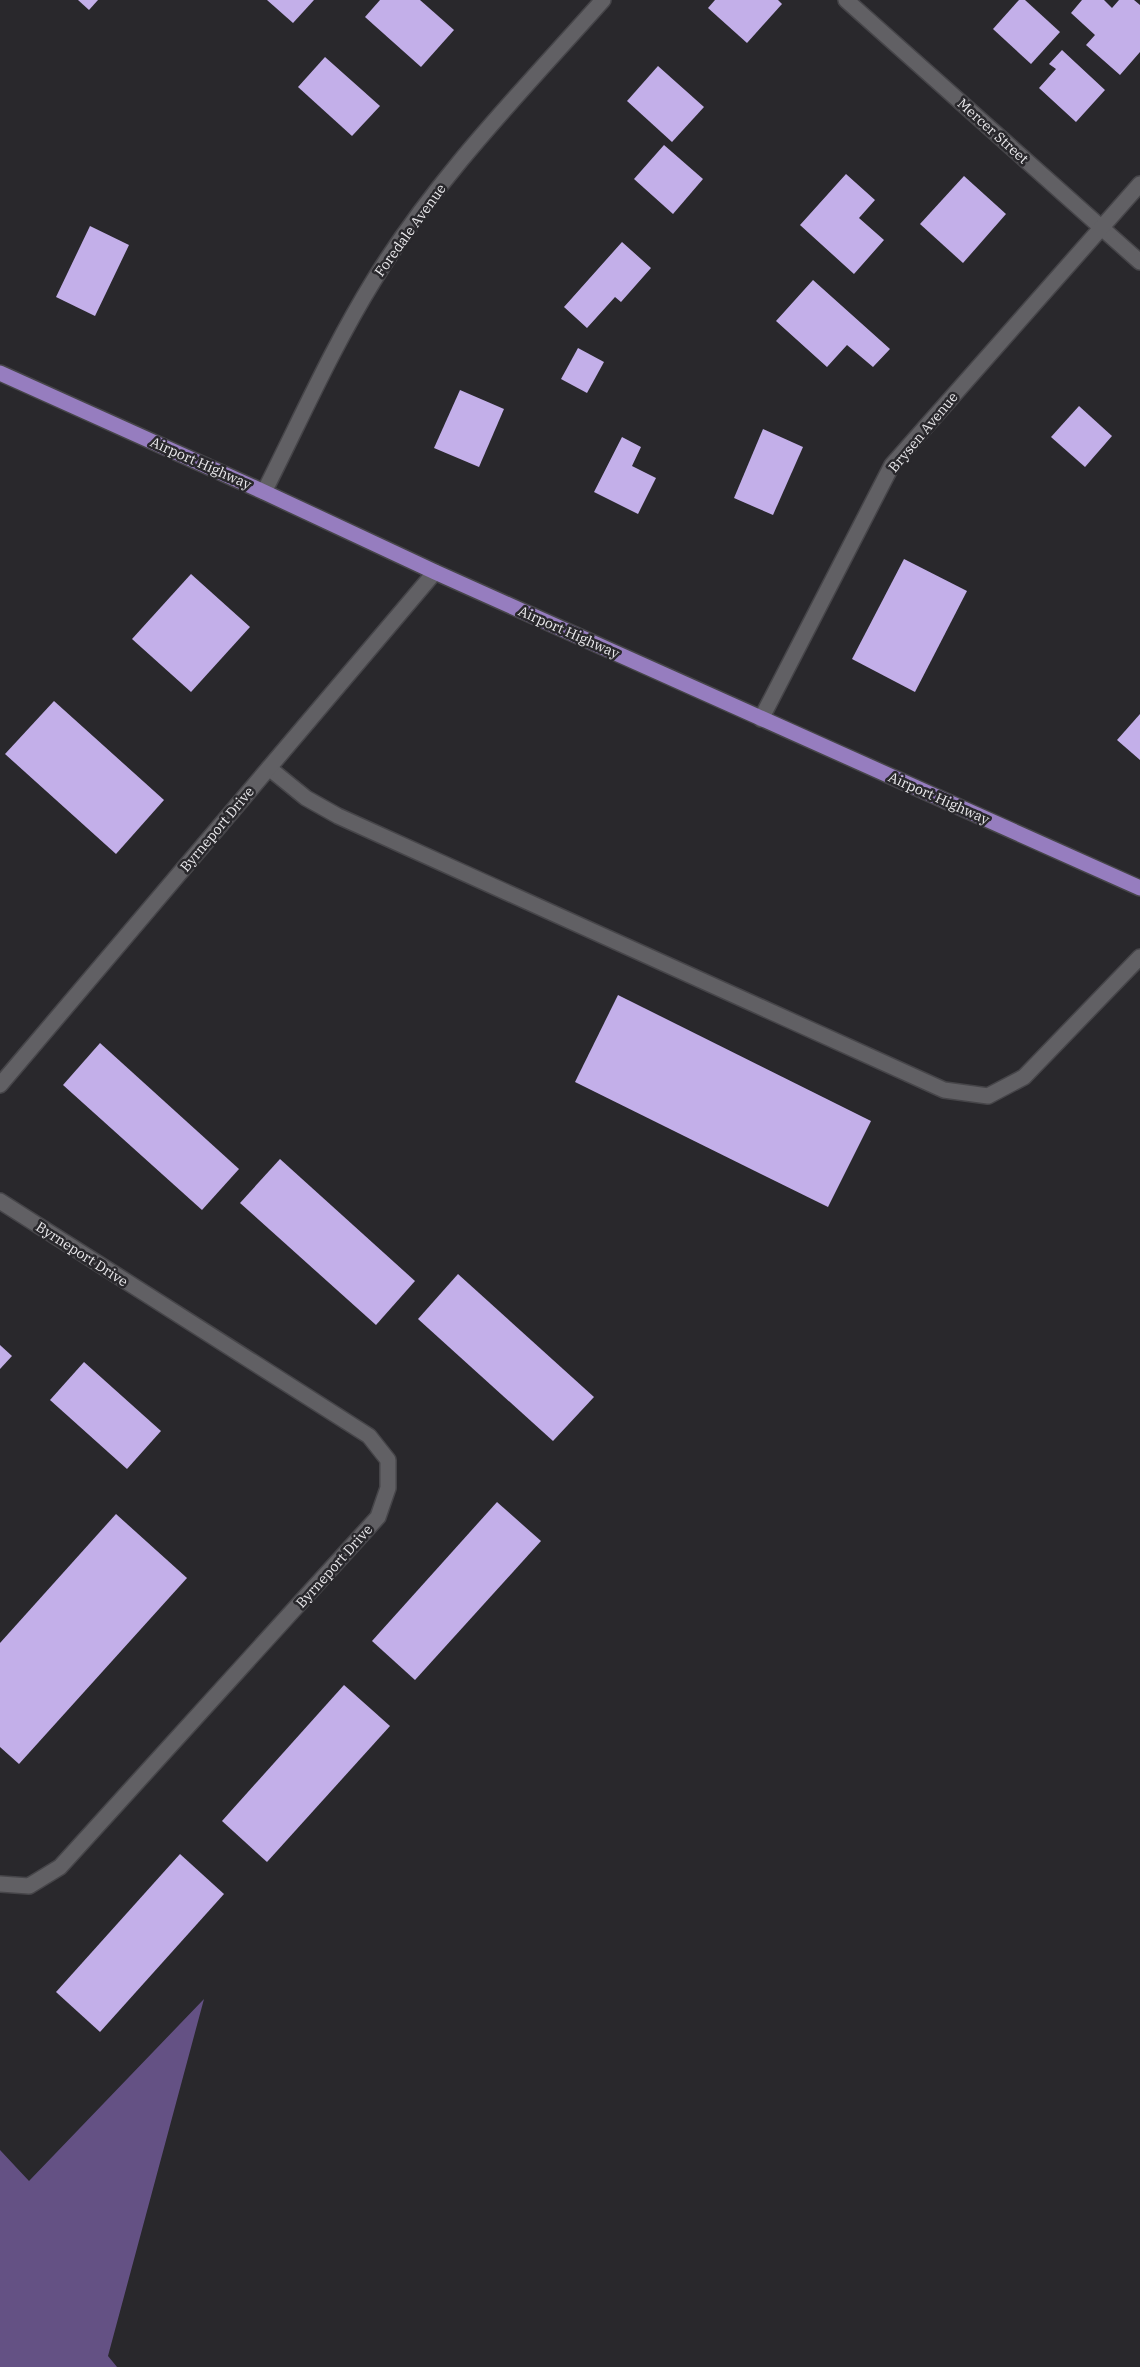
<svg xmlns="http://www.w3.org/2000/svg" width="1140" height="2367" viewBox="0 0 1140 2367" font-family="'IBM Plex Serif',serif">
  <rect width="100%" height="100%" fill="#29282c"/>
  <path fill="#645184" d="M 204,1999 L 108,2356 L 117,2367 L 0,2367 L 0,2150 L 29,2181 Z"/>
  <g fill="#c3afe9">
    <path d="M 78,0 L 98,0 L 89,10 Z"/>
    <path d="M 267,0 L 314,0 L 293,23 Z"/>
    <path d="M 380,0 L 420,0 L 454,30 L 421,67 L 365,17 Z"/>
    <path d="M 715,0 L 778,0 L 782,4 L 747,43 L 708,8 Z"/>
    <path d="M 1019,0 L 1025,0 L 1060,32 L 1031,64 L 993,29 Z"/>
    <path d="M 1082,0 L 1104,0 L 1112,8 L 1119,0 L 1134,0 L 1140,5 L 1140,52 L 1120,75 L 1086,45 L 1095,35 L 1071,13 Z"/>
    <path d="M 1062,50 L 1105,90 L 1076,122 L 1039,88 L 1056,69 L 1049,64 Z"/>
    <path d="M 325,57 L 380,106 L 352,136 L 298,87 Z"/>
    <path d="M 658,66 L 704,107 L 672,142 L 627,101 Z"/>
    <path d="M 664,145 L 703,179 L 673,214 L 634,179 Z"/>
    <path d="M 846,174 L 875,200 L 859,218 L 884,240 L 854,274 L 800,225 Z"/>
    <path d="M 964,176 L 1006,214 L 963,263 L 920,224 Z"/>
    <path d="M 90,226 L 129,245 L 95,316 L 56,297 Z"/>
    <path d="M 622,242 L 651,268 L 621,302 L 615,297 L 587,328 L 564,307 Z"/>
    <path d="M 813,280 L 890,349 L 873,367 L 847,345 L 827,367 L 776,321 Z"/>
    <path d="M 578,348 L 604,362 L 587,393 L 561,379 Z"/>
    <path d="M 460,390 L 504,409 L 479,467 L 434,448 Z"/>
    <path d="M 1079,406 L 1112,436 L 1085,467 L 1051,437 Z"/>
    <path d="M 763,429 L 803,447 L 773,515 L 734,498 Z"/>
    <path d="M 622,437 L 641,447 L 632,466 L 656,478 L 638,514 L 594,492 Z"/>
    <path d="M 904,559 L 967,591 L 915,692 L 852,659 Z"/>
    <path d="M 191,574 L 250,627 L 191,692 L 132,639 Z"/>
    <path d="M 54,701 L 164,800 L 116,854 L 5,754 Z"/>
    <path d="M 1140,714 L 1140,760 L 1117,740 Z"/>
    <path d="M 618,995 L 871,1121 L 828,1207 L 575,1082 Z"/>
    <path d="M 100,1043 L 239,1169 L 202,1210 L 63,1085 Z"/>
    <path d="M 280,1159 L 415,1281 L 376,1325 L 240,1203 Z"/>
    <path d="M 458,1274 L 594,1397 L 553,1441 L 418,1319 Z"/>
    <path d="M 0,1345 L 12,1356 L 0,1369 Z"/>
    <path d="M 84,1362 L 161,1431 L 127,1469 L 50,1400 Z"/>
    <path d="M 497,1502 L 541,1541 L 415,1680 L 372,1641 Z"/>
    <path d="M 116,1514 L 187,1578 L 19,1764 L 0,1747 L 0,1643 Z"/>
    <path d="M 344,1685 L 390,1726 L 267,1862 L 222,1821 Z"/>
    <path d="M 180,1854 L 224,1894 L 100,2032 L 56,1992 Z"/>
  </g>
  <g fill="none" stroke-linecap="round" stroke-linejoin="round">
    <defs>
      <g id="minor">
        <path d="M 846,0 L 1140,262"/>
        <path d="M 264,492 C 300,421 332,348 374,280 C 437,177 523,90 603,0"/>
        <path d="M 761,719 L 892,465 L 1140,184"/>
        <path d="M 269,768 L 306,798 L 338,816 L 944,1090 L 988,1096 L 1024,1077 L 1140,957"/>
        <path d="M 0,1085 L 435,572"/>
        <path d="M 0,1201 L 369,1436 L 388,1460 L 388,1488 L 378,1517 L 60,1867 L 29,1886 L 0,1884"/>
      </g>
      <path id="major" d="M 0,373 L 264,492 L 435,572 L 1140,888"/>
    </defs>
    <use href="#minor" stroke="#464549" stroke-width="18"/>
    <use href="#major" stroke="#464549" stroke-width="18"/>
    <use href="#minor" stroke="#616064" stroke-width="15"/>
    <use href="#major" stroke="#967dbf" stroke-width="15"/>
  </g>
  <g text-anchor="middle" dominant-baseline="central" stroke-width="5" stroke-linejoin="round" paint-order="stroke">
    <g font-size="14" fill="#ebeaed" stroke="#29282c">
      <text transform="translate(993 131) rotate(42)">Mercer Street</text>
      <text transform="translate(410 230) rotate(-54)">Foredale Avenue</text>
      <text transform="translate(923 432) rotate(-50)">Brysen Avenue</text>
      <text transform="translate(201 463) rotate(24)">Airport Highway</text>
      <text transform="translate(569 632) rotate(24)">Airport Highway</text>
      <text transform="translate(939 798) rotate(24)">Airport Highway</text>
      <text transform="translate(217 829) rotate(-50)">Byrneport Drive</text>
      <text transform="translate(82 1254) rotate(33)">Byrneport Drive</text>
      <text transform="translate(334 1566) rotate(-48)">Byrneport Drive</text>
    </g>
  </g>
</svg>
